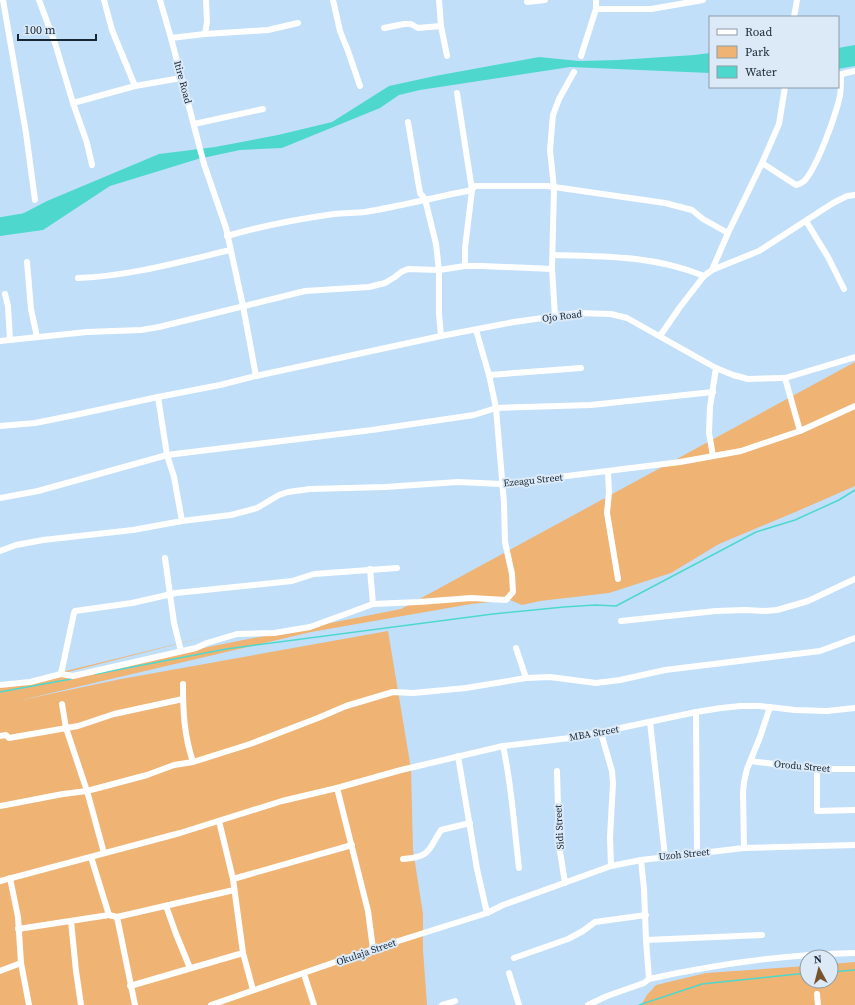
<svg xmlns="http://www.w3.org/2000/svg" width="855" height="1005" viewBox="0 0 855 1005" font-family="'Source Serif 4',serif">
  <rect width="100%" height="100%" fill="#c2dffa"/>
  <g fill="#efb373">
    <path d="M 855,362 L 855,486 L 800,510 L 719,544 L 671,573 L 609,593 L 540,601 L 522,605 L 510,600 L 471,604 L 311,632 L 17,701 L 121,679 L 388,631 L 411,769 L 413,850 L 423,914 L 423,950 L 427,1005 L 0,1005 L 0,705 L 12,702 L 0,705 L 0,687 L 209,636 L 21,684 L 401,609 Z"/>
    <path d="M 855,962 L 855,1005 L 641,1005 L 647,995 L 656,985 L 706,973 L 807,966 L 807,981 L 831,981 L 831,964 Z"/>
  </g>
  <g fill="#4ed8cd">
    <path d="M 855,45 L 855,66 L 838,69 L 838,48 Z"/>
    <path d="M 710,53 L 710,73 L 570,67 L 420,90 L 399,95 L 380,108 L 282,148 L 240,150 L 198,159 L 110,186 L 43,230 L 0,236 L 0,218 L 22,214 L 47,201 L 159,154 L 215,147 L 278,135 L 332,122 L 389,86 L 435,76 L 539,57 L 579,61 L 618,60 L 694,55 Z"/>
  </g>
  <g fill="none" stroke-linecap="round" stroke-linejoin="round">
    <g stroke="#4ed8cd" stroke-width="1.5">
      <path d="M 0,218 L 24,214"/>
      <path d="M 96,674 L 226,649 L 493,614 L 564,607 L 595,605 L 616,606 L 756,532 L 795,520 L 839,500 L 855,490"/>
      <path d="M 0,692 L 71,679"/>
      <path d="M 831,972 L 855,970"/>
      <path d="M 639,1005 L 702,984 L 807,973"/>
    </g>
    <g stroke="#fff" stroke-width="6">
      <path d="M 3,0 L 26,133 L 35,200"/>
      <path d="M 39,0 L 55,43 L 73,103 L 87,143 L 92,165"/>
      <path d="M 104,0 L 112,30 L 135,86"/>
      <path d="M 160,0 L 171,38 L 204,164 L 226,228 L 243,306 L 256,376"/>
      <path d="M 333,0 L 340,31 L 348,51 L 360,86"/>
      <path d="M 439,0 L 441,26 L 447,56"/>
      <path d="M 527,2 L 545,0"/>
      <path d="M 596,9 L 651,9 L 703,0"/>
      <path d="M 794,17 L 797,0"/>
      <path d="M 384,28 L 404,24 L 411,24 L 418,28 L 441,26"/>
      <path d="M 205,34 L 207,22 L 206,0"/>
      <path d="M 171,38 L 205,34 L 268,30 L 298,23"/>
      <path d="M 581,56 L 596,9 L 596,0"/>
      <path d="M 838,75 L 855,71"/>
      <path d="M 457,93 L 472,190 L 465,248 L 465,266"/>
      <path d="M 73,103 L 135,86 L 181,78"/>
      <path d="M 408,122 L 420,193 L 425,199 L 436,244 L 439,270 L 439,314 L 441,336"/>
      <path d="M 194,124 L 263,109"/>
      <path d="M 762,163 L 796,185 C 800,184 803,183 806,179 C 819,162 835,117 840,96 C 841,89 841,82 841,75"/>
      <path d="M 806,221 L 828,257 L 844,289"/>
      <path d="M 227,236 C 262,226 298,219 334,214 C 344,213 355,213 365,212 C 400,206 436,197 472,190 L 475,186 L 547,186 L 665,203 L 692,210 L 703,219 L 728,233"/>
      <path d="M 553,255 C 605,256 656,256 704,276"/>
      <path d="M 27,262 L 31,309 L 37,337"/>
      <path d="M 712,270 L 759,251 L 833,203 L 847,196 L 855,195"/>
      <path d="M 78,278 C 130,276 180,262 230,250"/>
      <path d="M 5,294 L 8,306 L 10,340"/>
      <path d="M 555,317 L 552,269 L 554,188 L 550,150 L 552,126 L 553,115 L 559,99 L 574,72"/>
      <path d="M 660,336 L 680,307 L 704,276 L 712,270 L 728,233 L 762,163 L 779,124 L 785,87"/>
      <path d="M 0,341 L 87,332 L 141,330 L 159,327 L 305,291 L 369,287 L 385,283 L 395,277 L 401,272 L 408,269 L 439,270 L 465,266 L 482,266 L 552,269"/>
      <path d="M 489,375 L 581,368"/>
      <path d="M 785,378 L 800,431"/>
      <path d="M 158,397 L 167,455 L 174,477 L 182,521"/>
      <path d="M 0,426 L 35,423 L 75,415 L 158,397 L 220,385 L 256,376 L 441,336 L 514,322 L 578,313 L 611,314 L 627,318 L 716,368 L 733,375 L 748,379 L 785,378 L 855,357"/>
      <path d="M 713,456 L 709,433 L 710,407 L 716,368"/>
      <path d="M 608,472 L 609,492 L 607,513 L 618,579"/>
      <path d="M 0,498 L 38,491 L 167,455 L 372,430 L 474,415 L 496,408 L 591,405 L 713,392"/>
      <path d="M 0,551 L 16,545 L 43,540 L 133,530 L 182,521 L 231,515 L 257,508 L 279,495 L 288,492 L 310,489 L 385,487 L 458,482 L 502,484 L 680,462 L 741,451 L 800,431 L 855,406"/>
      <path d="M 165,558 L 174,623 L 181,651"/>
      <path d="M 370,569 L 373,604"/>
      <path d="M 621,621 L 716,611 L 745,610 L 765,611 L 777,610 L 808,601 L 855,579"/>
      <path d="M 516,648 L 526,678"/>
      <path d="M 61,674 L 74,613 L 75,611 L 132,603 L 176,593 L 292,581 L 314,574 L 397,568"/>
      <path d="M 183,684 C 183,712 184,735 193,762"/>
      <path d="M 0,685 L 30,682 L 61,674 L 73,676 L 196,648 L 207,643 L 237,634 L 274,633 L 310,627 L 373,604 L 419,602 L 471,598 L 506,600 L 513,592 L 512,574 L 505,542 L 504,503 L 496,408 L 489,375 L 476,330"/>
      <path d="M 62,704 L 66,728 L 87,791 L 104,853"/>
      <path d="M 696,712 L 697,853"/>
      <path d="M 650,722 L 665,856"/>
      <path d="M 601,733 L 612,771 L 613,783 L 610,837 L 611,866"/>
      <path d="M 0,736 L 6,735 L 9,738 L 78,726 L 114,714 L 183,699"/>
      <path d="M 503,746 C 512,786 514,827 519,868"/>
      <path d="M 458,756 L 477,869 L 487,913"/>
      <path d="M 750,761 L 817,769 L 855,769"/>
      <path d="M 817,769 L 817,811 L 855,810"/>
      <path d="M 557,771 L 559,845 L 565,883"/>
      <path d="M 337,788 L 368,911 L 373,949"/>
      <path d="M 0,806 L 63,794 L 87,791 L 147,775 L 174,765 L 193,762 L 250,744 L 318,718 L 346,706 L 393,692 L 413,693 L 466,688 L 526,678 L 550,677 L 596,683 L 620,680 L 665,670 L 820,651 L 855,638"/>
      <path d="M 219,821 L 233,879 L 243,953 L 253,990"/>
      <path d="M 744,848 L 743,792 L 744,782 L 747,769 L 760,737 L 770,707"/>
      <path d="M 91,857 L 109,915"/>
      <path d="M 403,859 C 431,857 428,850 441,830 L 470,823"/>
      <path d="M 641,860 L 644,889 L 646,940 L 649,979"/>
      <path d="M 10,878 L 18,917 L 21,963 L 29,1005"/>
      <path d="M 233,879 L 352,845"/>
      <path d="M 0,881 L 180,833 L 282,801 L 337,788 L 401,770 L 503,746 L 578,737 L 696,712 L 721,708 L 741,706 L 760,706 L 795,710 L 827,711 L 855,708"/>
      <path d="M 166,906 L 176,934 L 190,968"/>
      <path d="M 117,917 L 135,1005"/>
      <path d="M 71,921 L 76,971 L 81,1005"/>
      <path d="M 18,929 L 109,915 L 117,917 L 234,890"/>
      <path d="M 646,940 L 762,935"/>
      <path d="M 514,958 L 568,939 L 583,931 L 595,922 L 646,915"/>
      <path d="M 0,971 L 21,963"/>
      <path d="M 509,973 L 519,1005"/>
      <path d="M 304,974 L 314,1005"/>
      <path d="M 130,986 L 243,953"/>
      <path d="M 817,994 L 818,1005"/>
      <path d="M 211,1005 L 373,949 L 487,913 L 503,905 L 611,866 L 641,860 L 744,848 L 855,845"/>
      <path d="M 442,1005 L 455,1001"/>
      <path d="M 588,1005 L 607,996 L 644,983 L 649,979 C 718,964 784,954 855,953"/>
    </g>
  </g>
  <g text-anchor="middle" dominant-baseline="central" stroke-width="4" stroke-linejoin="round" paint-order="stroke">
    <g font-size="10" fill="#182633" stroke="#dceaf8">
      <text transform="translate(183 82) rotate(75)">Itire Road</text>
      <text transform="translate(562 316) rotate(-7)">Ojo Road</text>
      <text transform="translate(533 480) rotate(-6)">Ezeagu Street</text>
      <text transform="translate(594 733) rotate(-10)">MBA Street</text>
      <text transform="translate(802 766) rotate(5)">Orodu Street</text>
      <text transform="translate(559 827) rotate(-93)">Sidi Street</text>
      <text transform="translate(684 854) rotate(-6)">Uzoh Street</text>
      <text transform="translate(366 952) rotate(-19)">Okulaja Street</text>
    </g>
  </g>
  <rect x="709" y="16" width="130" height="72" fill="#dceaf8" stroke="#8e9ca9"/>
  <rect x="717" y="29" width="20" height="6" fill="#ffffff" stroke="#8e9ca9"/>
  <text x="745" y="36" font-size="12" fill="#182633">Road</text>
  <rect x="717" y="46" width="20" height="12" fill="#efb373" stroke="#8e9ca9"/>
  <text x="745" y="56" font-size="12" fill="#182633">Park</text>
  <rect x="717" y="66" width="20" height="12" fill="#4ed8cd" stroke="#8e9ca9"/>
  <text x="745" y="76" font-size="12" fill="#182633">Water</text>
  <g transform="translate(819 969) rotate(353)"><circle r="19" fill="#dceaf8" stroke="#8e9ca9"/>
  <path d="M0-3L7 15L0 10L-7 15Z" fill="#76532c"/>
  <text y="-6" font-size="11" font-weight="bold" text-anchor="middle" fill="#182633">N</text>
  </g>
  <path d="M18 34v6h78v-6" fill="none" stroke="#182633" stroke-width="2"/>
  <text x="24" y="34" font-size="12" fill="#182633" stroke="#dceaf8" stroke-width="3" paint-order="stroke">100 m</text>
</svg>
